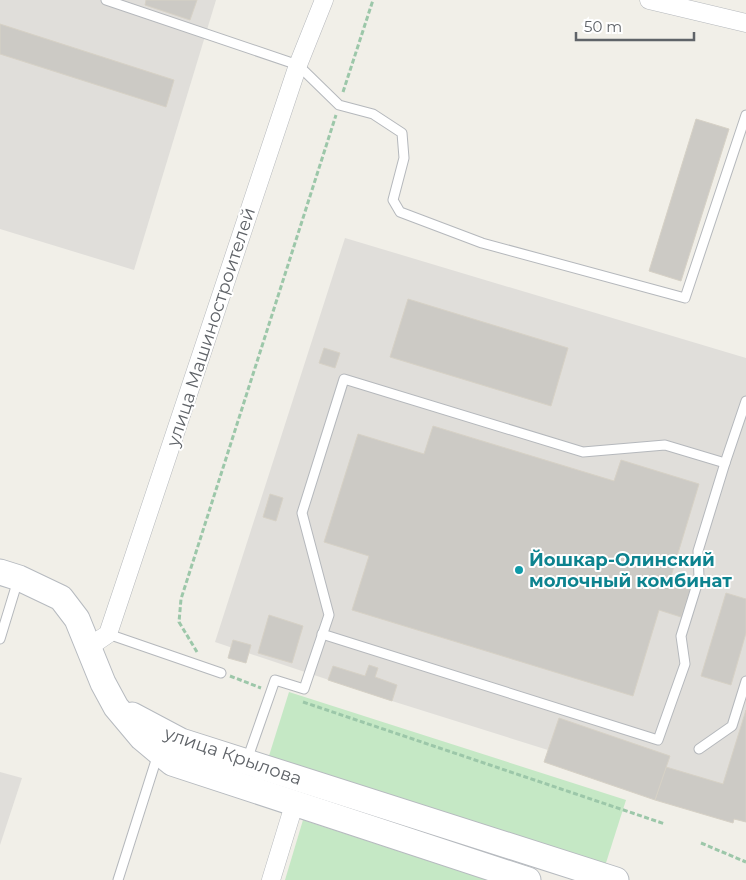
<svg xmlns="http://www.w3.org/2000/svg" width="746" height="880" viewBox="0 0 746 880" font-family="Montserrat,sans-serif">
  <rect width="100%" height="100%" fill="#f1efe8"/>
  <g fill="#e0deda">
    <path d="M 0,0 L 216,0 L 134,270 L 0,229 Z"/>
    <path d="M 345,238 L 746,358 L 746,822 L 734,819 L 733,823 L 548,750 L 392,701 L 215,642 Z"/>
    <path d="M 0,772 L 22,778 L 0,845 Z"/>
  </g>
  <g fill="#c5e8c5">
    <path d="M 289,692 L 626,800 L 605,866 L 268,759 Z"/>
    <path d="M 303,820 L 487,880 L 285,880 Z"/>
  </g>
  <g fill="#cccac5" stroke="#d6d1c6">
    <path d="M 146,0 L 197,0 L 190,20 L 145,5 Z"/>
    <path d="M 0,24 L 174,80 L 166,107 L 0,54 Z"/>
    <path d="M 696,119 L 729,129 L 681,281 L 649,271 Z"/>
    <path d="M 408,299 L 568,348 L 551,406 L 390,357 Z"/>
    <path d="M 324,348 L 340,353 L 335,368 L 319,363 Z"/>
    <path d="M 433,426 L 614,481 L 621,460 L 699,484 L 669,583 L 690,590 L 681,617 L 659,610 L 633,696 L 352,610 L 369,556 L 324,542 L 358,434 L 424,454 Z"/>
    <path d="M 270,494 L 283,498 L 276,521 L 263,517 Z"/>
    <path d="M 726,593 L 746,599 L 746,633 L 731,685 L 701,676 Z"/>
    <path d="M 269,615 L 303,626 L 292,663 L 258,653 Z"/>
    <path d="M 233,640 L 251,645 L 246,663 L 228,658 Z"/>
    <path d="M 369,665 L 378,668 L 375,677 L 397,685 L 392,701 L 328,680 L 333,666 L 365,676 Z"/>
    <path d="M 746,710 L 746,822 L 734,819 L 733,823 L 655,800 L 666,767 L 723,784 Z"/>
    <path d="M 559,718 L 670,756 L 655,800 L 544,762 Z"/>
  </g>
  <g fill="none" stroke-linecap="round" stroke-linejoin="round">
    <defs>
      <g id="lane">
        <path d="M 106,0 L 298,65 L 339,105 L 373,114 L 402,133 L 404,158 L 393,200 L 400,212 L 482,243 L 685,298 L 746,115"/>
        <path d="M 108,634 L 221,673"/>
        <path d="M 322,634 L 658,740 L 685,664 L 681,636 L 699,578 L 698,551 L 725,463"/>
        <path d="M 0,639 L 18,580"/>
        <path d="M 699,749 L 732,726 L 746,681"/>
        <path d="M 247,760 L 275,680 L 304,689 L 329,615 L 302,513 L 344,379 L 583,452 L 665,445 L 725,463 L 746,401"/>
        <path d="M 118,880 L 158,754"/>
      </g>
      <g id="street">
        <path d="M 649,0 L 746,23"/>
        <path d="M 89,647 L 108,634 L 298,65 L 324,0"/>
        <path d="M 271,880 L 294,805"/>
      </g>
      <g id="secondary">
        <path d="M 0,572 L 19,578 L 61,598 L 77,619 L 103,683 L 116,707 L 142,738 L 172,763 L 528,880"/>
        <path d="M 132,715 L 181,741 L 616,880"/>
      </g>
    </defs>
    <use href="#lane" stroke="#b5b8bc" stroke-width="11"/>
    <use href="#street" stroke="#b5b8bc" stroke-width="19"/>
    <use href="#secondary" stroke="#b6babf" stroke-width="27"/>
    <g stroke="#9cc7a9" stroke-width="3" stroke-dasharray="5 2.5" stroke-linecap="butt">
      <path d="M 343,92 L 373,0"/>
      <path d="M 197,652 L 179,622 L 181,599 L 336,115"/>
      <path d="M 230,676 L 261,688"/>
      <path d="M 303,702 L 665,824"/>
      <path d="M 701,843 L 746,862"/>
    </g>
    <use href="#lane" stroke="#fff" stroke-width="9"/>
    <use href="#street" stroke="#fff" stroke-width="18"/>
    <use href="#secondary" stroke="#fff" stroke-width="25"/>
  </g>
  <circle fill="#0f9aa8" stroke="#fff" stroke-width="2" cx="519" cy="570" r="5"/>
  <g text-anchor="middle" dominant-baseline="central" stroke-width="4" stroke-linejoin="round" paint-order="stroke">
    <g font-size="18" fill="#5f6368" stroke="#fff">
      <text transform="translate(211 327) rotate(-72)">улица Машиностроителей</text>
      <text transform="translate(233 756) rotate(19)">улица Крылова</text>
    </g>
    <g font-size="18" font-weight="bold" fill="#0d838f" stroke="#fff" text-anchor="start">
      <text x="529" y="560">Йошкар-Олинский<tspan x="529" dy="21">молочный комбинат</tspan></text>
    </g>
  </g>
  <path d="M576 32v8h118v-8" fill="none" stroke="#5f6368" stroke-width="2.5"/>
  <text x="584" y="32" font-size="15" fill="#5f6368" stroke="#ffffff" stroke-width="4" paint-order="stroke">50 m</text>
</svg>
